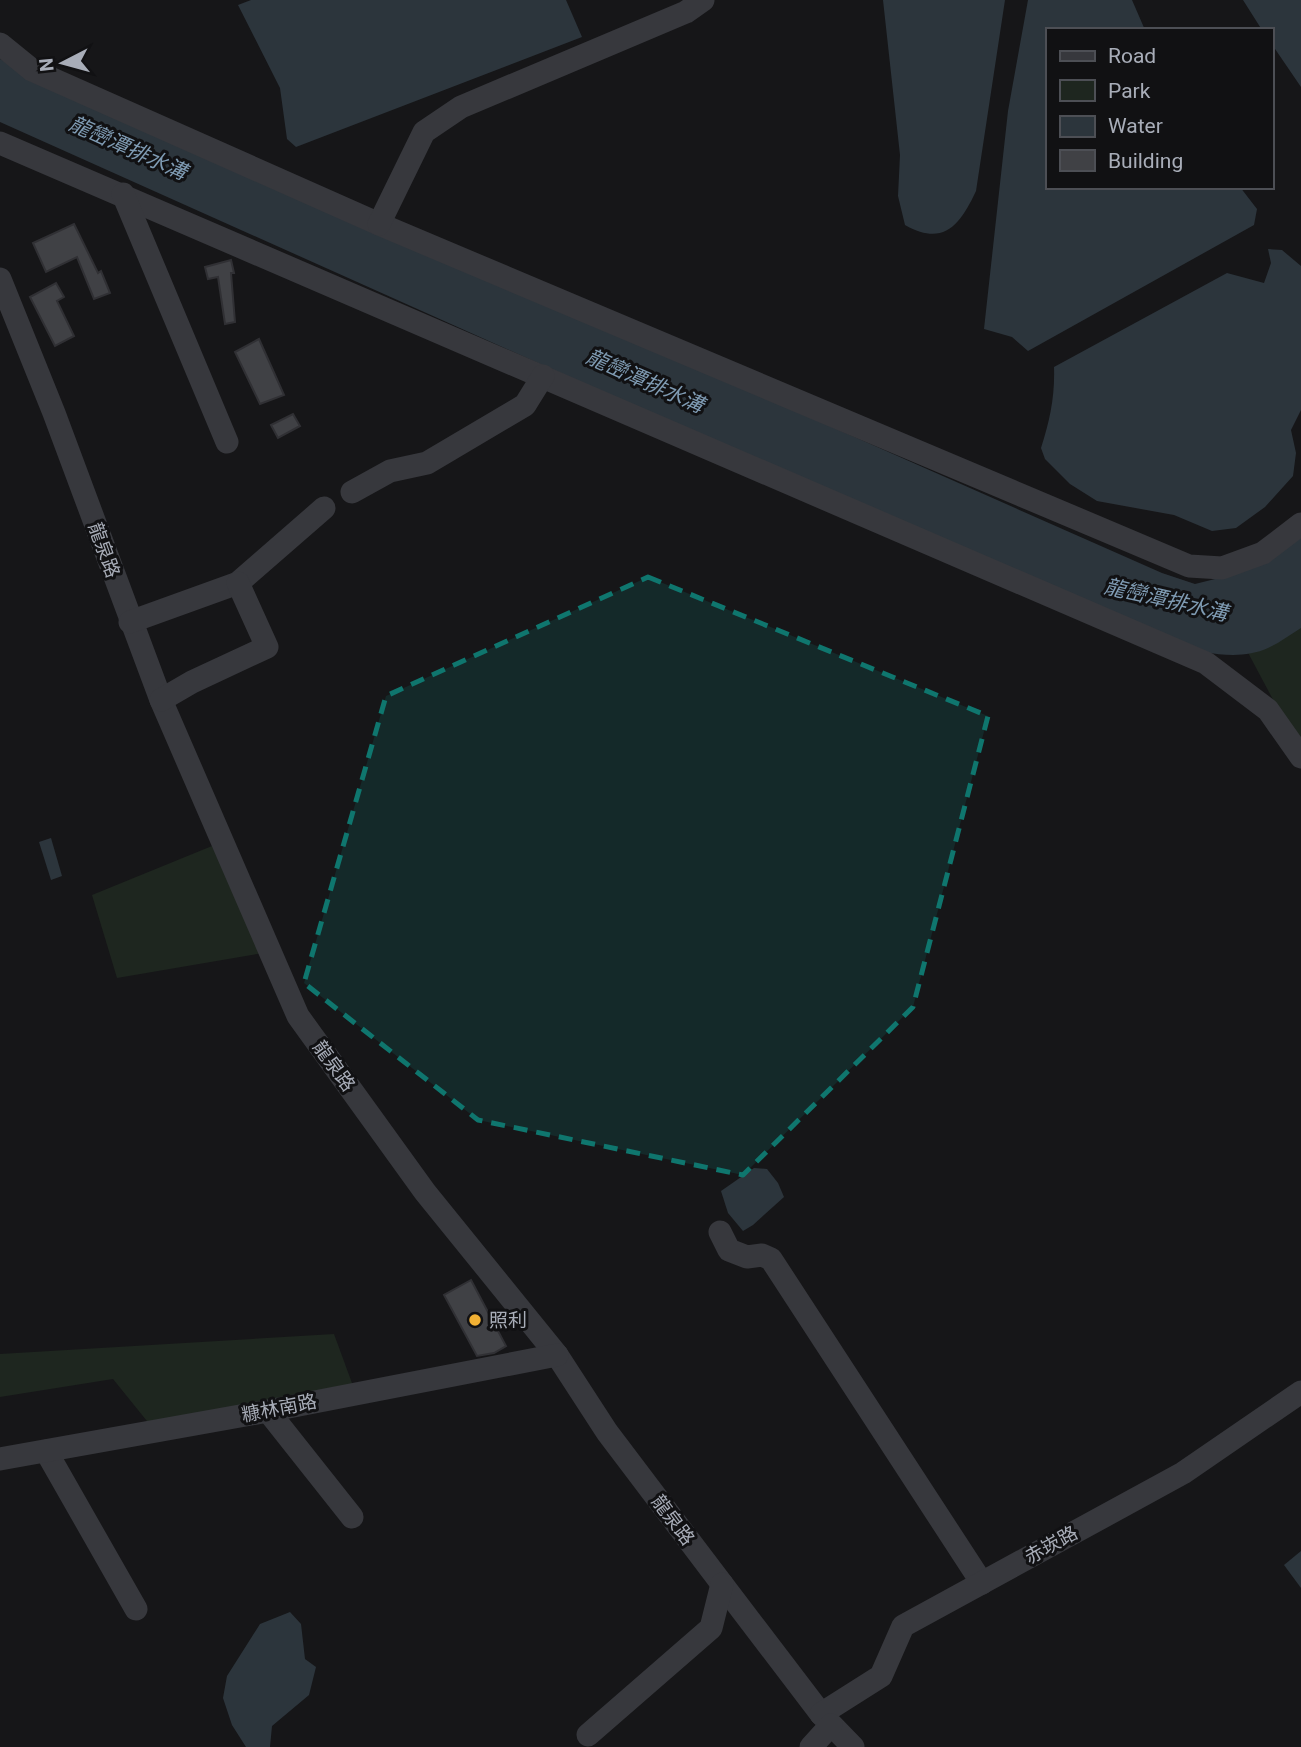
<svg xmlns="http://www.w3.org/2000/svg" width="1301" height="1747" viewBox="0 0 1301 1747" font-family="Roboto,'Noto Sans TC',sans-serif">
  <rect width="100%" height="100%" fill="#161618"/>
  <g fill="#1e261f">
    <path d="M 1301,614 L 1301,752 L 1245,647 Z"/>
    <path d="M 212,846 L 263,953 L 117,978 L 92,895 Z"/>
    <path d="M 334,1334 L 356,1394 L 155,1431 L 113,1379 L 0,1397 L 0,1354 Z"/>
  </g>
  <g fill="#2c353c">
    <path d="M 251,0 L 566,0 L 582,37 L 296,147 L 287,139 L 280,88 L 238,5 Z"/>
    <path d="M 883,0 L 1005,0 L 976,191 C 960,225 944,247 905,225 L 898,196 L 900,155 Z"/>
    <path d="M 1028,0 L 1132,0 L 1145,30 L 1047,30 L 1047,187 L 1240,187 L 1257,209 L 1254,225 L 1028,351 L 1012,337 L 984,329 L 1008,111 Z"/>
    <path d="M 1243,0 L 1301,0 L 1301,87 L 1271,43 L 1271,30 L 1262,30 Z"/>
    <path d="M 0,59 L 1162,573 L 1195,584 L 1239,573 L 1301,533 L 1301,628 C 1290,635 1279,643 1268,648 C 1224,668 1165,640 1123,625 L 0,122 Z"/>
    <path d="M 1268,249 L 1282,250 L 1301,266 L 1301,410 L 1291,430 L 1296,453 L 1293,476 L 1265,507 L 1236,528 L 1212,531 L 1174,515 L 1097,501 L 1070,484 L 1045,459 L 1041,448 C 1050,420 1055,396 1054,367 L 1227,273 L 1264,283 L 1271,263 Z"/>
    <path d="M 51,838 L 62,876 L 51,880 L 39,842 Z"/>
    <path d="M 754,1168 L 767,1169 L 778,1183 L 784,1197 L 753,1225 L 743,1231 L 728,1213 L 721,1191 Z"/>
    <path d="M 1301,1551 L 1301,1588 L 1284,1565 Z"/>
    <path d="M 290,1612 L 301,1624 L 305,1659 L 316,1667 L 309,1695 L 272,1726 L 270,1747 L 246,1747 L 232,1725 L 223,1698 L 227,1676 L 260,1624 Z"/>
  </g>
  <g fill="#404145" stroke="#303034" stroke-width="2">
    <path d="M 74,224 L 98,273 L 101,271 L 110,293 L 94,299 L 77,257 L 46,272 L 33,243 Z"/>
    <path d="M 231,260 L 234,273 L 231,273 L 235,322 L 225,324 L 218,277 L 208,279 L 205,267 Z"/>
    <path d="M 56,283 L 64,297 L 57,301 L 74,336 L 55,346 L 30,297 Z"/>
    <path d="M 259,339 L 284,395 L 260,404 L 235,352 Z"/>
    <path d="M 293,414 L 300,426 L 278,438 L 271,425 Z"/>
    <path d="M 471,1280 L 506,1346 L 494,1353 L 477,1356 L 444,1295 Z"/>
  </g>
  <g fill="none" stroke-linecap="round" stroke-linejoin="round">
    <g stroke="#37383d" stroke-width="23">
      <path d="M 0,44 L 32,70 L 379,224 L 1189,566 L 1222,568 L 1263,553 L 1301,524"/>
      <path d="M 0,143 L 1206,663 L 1268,710 L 1301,757"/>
      <path d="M 123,194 L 227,442"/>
      <path d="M 379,224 L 424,132 L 461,107 L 686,12 L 703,0"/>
      <path d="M 0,279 L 54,413 L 161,700 L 298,1016 L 425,1192 L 557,1355 L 607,1432 L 722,1584 L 821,1714 L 853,1747"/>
      <path d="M 352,492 L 390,471 L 427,463 L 525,405 L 543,376"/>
      <path d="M 130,622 L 238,583 L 324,508"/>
      <path d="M 161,700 L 192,682 L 267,647 L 238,583"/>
      <path d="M 720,1232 L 729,1250 L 747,1257 L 762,1255 L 771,1259 L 982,1583"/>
      <path d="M 268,1411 L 352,1517"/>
      <path d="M 46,1451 L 136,1609"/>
      <path d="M 0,1459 L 268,1411 L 557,1355"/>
      <path d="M 821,1714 L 881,1676 L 903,1626 L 1183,1473 L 1301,1392"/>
      <path d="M 588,1735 L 711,1628 L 722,1584"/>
      <path d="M 811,1747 L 831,1725"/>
    </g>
  </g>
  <path fill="#0f766e" fill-opacity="0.2" stroke="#0f766e" stroke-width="5" stroke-dasharray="14 9" stroke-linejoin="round" d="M 648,577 L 988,716 L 913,1007 L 743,1175 L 478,1120 L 304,983 L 386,696 Z"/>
  <circle fill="#f2b134" stroke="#111113" stroke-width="2.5" cx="475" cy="1320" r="7"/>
  <g text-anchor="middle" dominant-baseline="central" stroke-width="6" stroke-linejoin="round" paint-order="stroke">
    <g font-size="19" fill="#a8adb8" stroke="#111113">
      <text transform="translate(104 550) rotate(70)">龍泉路</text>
      <text transform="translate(334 1066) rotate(54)">龍泉路</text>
      <text transform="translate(279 1408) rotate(-11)">糠林南路</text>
      <text transform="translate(673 1520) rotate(53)">龍泉路</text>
      <text transform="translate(1051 1545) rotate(-29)">赤崁路</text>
    </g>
    <g font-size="19" fill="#a8adb8" stroke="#111113" text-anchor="start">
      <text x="489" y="1320">照利</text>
    </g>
    <g font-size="21" font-style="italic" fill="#7f9bb3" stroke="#111113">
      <text transform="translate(128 148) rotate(24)">龍巒潭排水溝</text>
      <text transform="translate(645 381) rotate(24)">龍巒潭排水溝</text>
      <text transform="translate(1166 600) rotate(13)">龍巒潭排水溝</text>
    </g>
  </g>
  <rect x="1046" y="28" width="228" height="161" fill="#111113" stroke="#4d4f55" stroke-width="2"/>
  <rect x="1060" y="51" width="35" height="10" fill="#37383d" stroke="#4d4f55" stroke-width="2"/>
  <text x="1108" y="63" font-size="21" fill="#a8adb8">Road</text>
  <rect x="1060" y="80" width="35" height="21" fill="#1e261f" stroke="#4d4f55" stroke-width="2"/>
  <text x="1108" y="98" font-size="21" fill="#a8adb8">Park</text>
  <rect x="1060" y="116" width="35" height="21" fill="#2c353c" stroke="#4d4f55" stroke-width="2"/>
  <text x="1108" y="133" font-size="21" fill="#a8adb8">Water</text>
  <rect x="1060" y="150" width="35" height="21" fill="#404145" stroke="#4d4f55" stroke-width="2"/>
  <text x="1108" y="168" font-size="21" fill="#a8adb8">Building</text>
  <g transform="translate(63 63) rotate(264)" stroke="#111113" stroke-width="5" paint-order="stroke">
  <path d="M0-5L12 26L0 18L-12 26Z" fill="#a8adb8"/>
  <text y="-10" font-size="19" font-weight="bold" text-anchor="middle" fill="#a8adb8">N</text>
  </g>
</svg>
